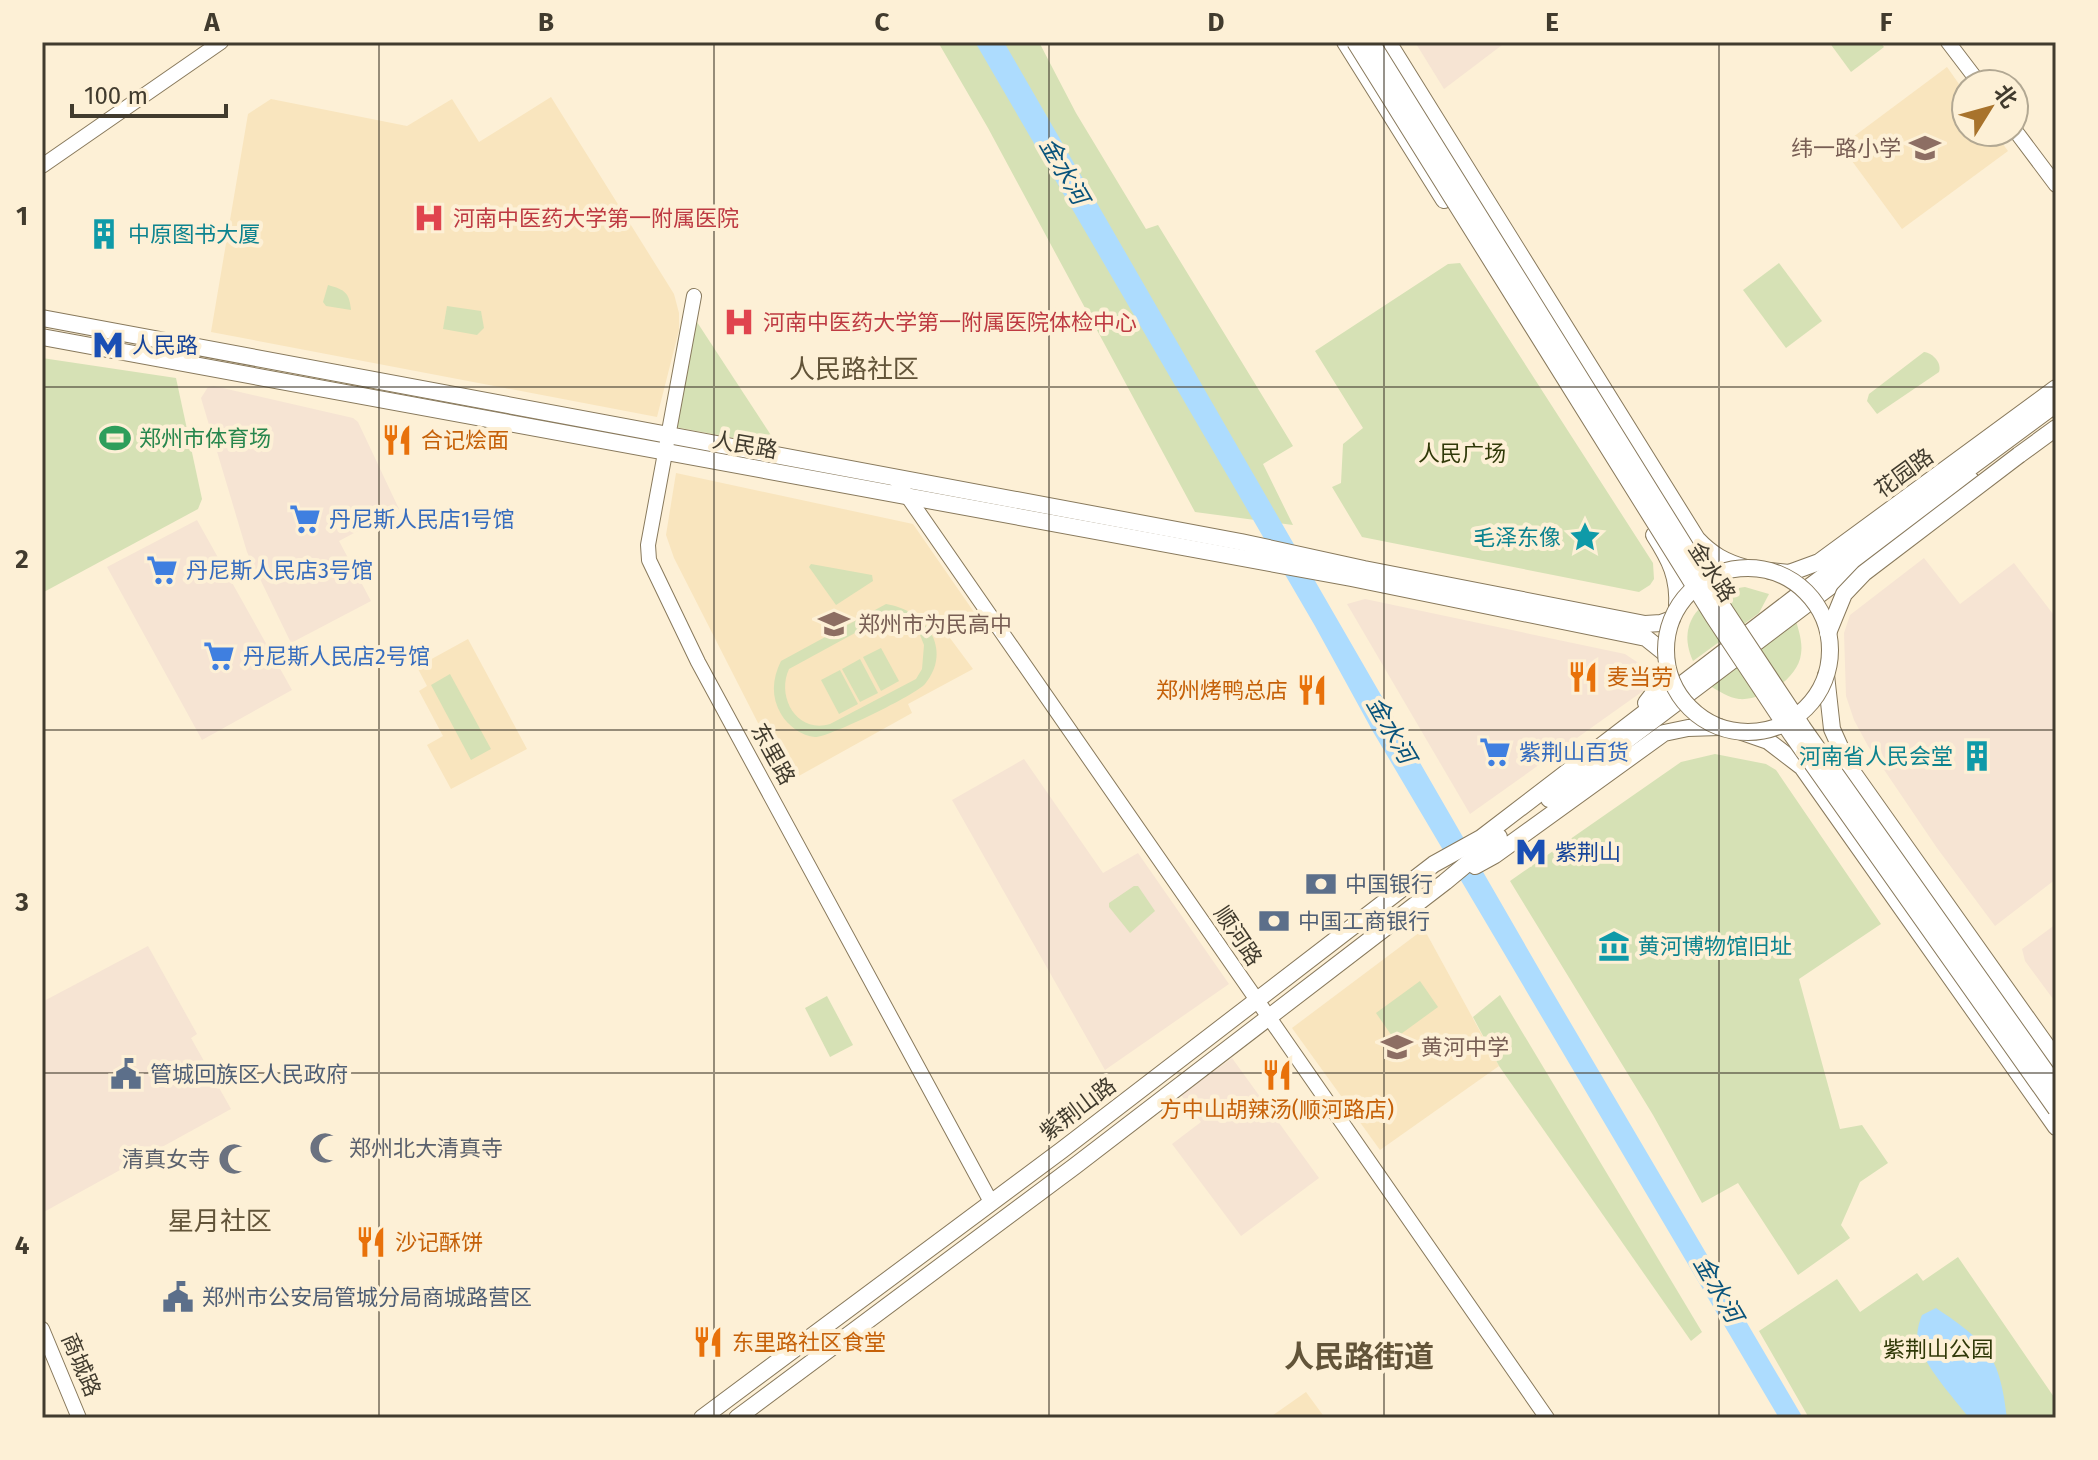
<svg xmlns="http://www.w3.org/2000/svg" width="2098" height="1460" viewBox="0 0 2098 1460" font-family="'Fira Sans','Noto Sans SC',sans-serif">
  <rect width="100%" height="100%" fill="#fdf0d6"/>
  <g fill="#f6e4d3">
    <path d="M 1415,42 L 1506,42 L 1444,89 Z"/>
    <path d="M 214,386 L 353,418 L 358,422 L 399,509 L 339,541 L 371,601 L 291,643 L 247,552 L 201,398 L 208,387 Z"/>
    <path d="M 197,520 L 292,690 L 202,740 L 107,567 Z"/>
    <path d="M 1924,558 L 1960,604 L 2014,563 L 2056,618 L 2056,879 L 1995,926 L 1937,848 L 1868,746 L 1854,720 L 1846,696 L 1844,633 L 1850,615 Z"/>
    <path d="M 1365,599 L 1625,654 L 1640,664 L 1647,673 L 1648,683 L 1643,691 L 1470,814 L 1347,604 Z"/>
    <path d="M 1024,759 L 1103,873 L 1138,853 L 1229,984 L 1105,1070 L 952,800 Z"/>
    <path d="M 2056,924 L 2056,1003 L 2025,961 L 2022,949 Z"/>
    <path d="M 148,946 L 197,1034 L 191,1038 L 231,1109 L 42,1213 L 42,1002 Z"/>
    <path d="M 1232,1058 L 1319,1178 L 1241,1236 L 1172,1144 L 1201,1122 L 1181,1095 Z"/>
  </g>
  <g fill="#f9e5be">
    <path d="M 1947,67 L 1966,94 L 1966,132 L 1994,132 L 2008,151 L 1902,229 L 1841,146 Z"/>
    <path d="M 551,97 L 674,294 L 679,313 L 679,330 L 657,417 L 211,332 L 248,114 L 271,99 L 407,126 L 452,99 L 479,142 Z"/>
    <path d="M 676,473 L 913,524 L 976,615 L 947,634 L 973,669 L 908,704 L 912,713 L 788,782 L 674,558 L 666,535 Z"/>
    <path d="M 468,639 L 527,749 L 451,789 L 427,745 L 443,736 L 419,691 L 427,686 L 417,667 Z"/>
    <path d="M 1424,929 L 1499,1066 L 1380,1150 L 1292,1028 Z"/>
    <path d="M 1306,1392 L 1325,1418 L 1269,1418 Z"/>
  </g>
  <g fill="#d6e1b5" fill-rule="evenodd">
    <path d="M 938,42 L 1039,42 L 1076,113 L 1146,229 L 1158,225 L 1293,446 L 1263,464 L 1293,525 L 1195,512 L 988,128 Z"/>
    <path d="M 1829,42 L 1880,42 L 1884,47 L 1851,72 Z"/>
    <path d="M 1460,263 L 1653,563 L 1654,579 L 1650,585 L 1639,592 L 1362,537 L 1332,487 L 1341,483 L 1343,444 L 1363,428 L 1315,351 L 1448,264 Z"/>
    <path d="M 1779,263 L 1822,321 L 1786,348 L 1743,290 Z"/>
    <path d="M 328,285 C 345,290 349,292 351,310 L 326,306 L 323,302 Z"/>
    <path d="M 447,306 L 481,311 L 484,328 L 477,335 L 443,329 Z"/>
    <path d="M 695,319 L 778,446 L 675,427 Z"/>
    <path d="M 1924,352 C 1933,353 1942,363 1939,372 L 1877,414 L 1867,401 L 1869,394 Z"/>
    <path d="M 42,358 L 176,378 L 202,499 L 198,509 L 42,593 Z"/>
    <path d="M 811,564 L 872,575 L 873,581 L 836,605 L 809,567 Z"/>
    <path d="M 1745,587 L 1769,594 L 1759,613 L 1693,661 C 1674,620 1706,593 1745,587 Z"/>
    <path d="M 886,604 C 925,610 954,649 925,684 C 917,694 828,738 815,737 C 802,736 788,726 781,714 C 771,697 772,679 781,661 ZM 888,615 L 907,621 L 920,635 L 924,645 L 922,669 L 916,679 L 830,724 C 797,734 776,697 789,669 Z"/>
    <path d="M 1795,617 C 1798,629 1803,641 1801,654 C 1798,679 1763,701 1739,699 C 1729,698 1719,691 1710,686 Z"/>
    <path d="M 881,648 L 899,681 L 881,691 L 863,657 Z"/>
    <path d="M 860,659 L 878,693 L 860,702 L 842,669 Z"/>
    <path d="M 840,670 L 858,704 L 839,714 L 821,680 Z"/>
    <path d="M 450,674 L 491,749 L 471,760 L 431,685 Z"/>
    <path d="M 1715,754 L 1766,764 L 1776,770 L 1881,924 L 1799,979 L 1840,1129 L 1862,1125 L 1888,1163 L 1860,1182 L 1841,1225 L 1850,1238 L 1798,1275 L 1738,1183 L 1702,1203 L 1653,1115 L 1510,881 L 1681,762 Z"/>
    <path d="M 1134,886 L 1138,886 L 1155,911 L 1130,933 L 1109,907 L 1109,903 Z"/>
    <path d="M 1420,981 L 1438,1007 L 1394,1039 L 1376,1013 Z"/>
    <path d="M 1500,995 L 1702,1332 L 1691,1341 L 1499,1066 L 1473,1017 Z"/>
    <path d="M 827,996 L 853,1045 L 830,1057 L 805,1008 Z"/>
    <path d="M 1958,1257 L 2056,1400 L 2056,1418 L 1809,1418 L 1759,1331 L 1837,1279 L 1860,1312 L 1917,1273 L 1923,1281 Z"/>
  </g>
  <g fill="#addcfe">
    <path d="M 975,42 L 1004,42 L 1546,981 L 1803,1418 L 1779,1418 L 1372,730 L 1315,626 Z"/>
    <path d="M 1936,1308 C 1987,1342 2000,1356 2007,1418 L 1969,1418 C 1954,1398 1923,1365 1918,1341 C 1916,1332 1919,1323 1922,1315 Z"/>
  </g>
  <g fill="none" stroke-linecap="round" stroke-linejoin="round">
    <defs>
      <g id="secondary">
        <path d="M 1948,42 L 1980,84"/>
        <path d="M 2014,129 L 2056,185"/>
        <path d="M 42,166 L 221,42"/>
        <path d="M 694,296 L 648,545 L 649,560 L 698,662 L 991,1202"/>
        <path d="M 894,477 L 1547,1418"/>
        <path d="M 42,1329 L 79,1418"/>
      </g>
      <g id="primary">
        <path d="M 1345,42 L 1444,200"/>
        <path d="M 1388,42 L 1697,539 C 1712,555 1725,562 1746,568"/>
        <path d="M 42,318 L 1241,542 L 1364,569 L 1645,624 L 1661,623 L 1672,619"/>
        <path d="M 42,337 L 1351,578 L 1646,638 L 1666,654"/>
        <path d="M 2019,455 L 2056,428"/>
        <path d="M 1654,535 C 1670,560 1679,577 1677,608"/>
        <path d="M 1770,571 L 1789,573 L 1819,562 L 2056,388"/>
        <path d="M 1826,675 L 1832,729 L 1849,767 L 2056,1059"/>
        <path d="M 1646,703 L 1659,686 L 1667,666"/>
        <path d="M 1742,732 L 1768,741 L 1802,767 L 2056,1127"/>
        <path d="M 1549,799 L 1971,480"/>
        <path d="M 1475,866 L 1495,855 L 1664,733 L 1688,728 L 1719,727"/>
        <path d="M 702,1418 L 1062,1150 L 1434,864 L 1481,838 L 1793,599 L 2056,404"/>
        <path d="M 737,1418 L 1075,1166 L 1445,882 L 1499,837"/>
      </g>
    </defs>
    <use href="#secondary" stroke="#88795c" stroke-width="16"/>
    <use href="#primary" stroke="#88795c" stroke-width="18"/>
    <use href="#secondary" stroke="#fff" stroke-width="14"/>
    <use href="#primary" stroke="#fff" stroke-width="16"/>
    <defs>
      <g id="primary-bridge">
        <path d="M 1355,42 L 1713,616 L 1792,735 L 2056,1109"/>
        <path d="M 1371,42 L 1724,609 L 1803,728 L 2056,1086"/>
        <circle cx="1748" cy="650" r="82"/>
        <path d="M 1828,633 L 1844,594 L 1864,573 L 2019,455"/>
      </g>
    </defs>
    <use href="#primary-bridge" stroke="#88795c" stroke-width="18" stroke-linecap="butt"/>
    <use href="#primary-bridge" stroke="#fff" stroke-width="16"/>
  </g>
  <path fill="none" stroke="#413b2e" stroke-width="2" stroke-opacity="0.55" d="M 379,42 L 379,1418M 714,42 L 714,1418M 1049,42 L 1049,1418M 1384,42 L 1384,1418M 1719,42 L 1719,1418M 42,387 L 2056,387M 42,730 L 2056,730M 42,1073 L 2056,1073"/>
  <defs>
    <symbol id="school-bare" viewBox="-9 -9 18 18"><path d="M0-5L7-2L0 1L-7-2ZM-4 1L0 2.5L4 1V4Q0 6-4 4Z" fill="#8d6e63" stroke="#fdf0d6" stroke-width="2.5" paint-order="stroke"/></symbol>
    <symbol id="hospital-bare" viewBox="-9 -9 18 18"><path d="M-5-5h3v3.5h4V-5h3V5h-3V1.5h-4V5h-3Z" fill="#e0444e" stroke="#fdf0d6" stroke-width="2.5" paint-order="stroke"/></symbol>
    <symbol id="building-bare" viewBox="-9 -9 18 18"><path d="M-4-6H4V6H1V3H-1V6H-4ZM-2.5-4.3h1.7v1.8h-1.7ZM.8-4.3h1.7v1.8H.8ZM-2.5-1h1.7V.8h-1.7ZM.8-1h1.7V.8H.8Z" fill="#0f9aa8" stroke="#fdf0d6" stroke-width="2.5" paint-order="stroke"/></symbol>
    <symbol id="metro-bare" viewBox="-9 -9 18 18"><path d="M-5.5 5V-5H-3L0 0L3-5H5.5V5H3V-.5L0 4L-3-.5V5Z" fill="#1a4fb4" stroke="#fdf0d6" stroke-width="2.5" paint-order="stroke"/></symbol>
    <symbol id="stadium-bare" viewBox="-9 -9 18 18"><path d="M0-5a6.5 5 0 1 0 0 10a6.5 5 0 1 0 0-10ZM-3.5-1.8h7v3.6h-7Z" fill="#2e9e5b" stroke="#fdf0d6" stroke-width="2.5" paint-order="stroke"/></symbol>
    <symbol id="restaurant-bare" viewBox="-9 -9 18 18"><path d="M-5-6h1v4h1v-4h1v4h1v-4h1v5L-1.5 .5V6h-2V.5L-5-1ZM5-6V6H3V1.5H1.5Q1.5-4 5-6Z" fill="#e8710a" stroke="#fdf0d6" stroke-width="2.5" paint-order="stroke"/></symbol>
    <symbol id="supermarket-bare" viewBox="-9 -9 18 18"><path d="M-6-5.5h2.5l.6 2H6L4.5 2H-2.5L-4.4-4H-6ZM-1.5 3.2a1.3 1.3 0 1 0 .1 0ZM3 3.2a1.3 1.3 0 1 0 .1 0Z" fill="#3f7fe0" stroke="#fdf0d6" stroke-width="2.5" paint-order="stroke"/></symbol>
    <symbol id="sight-bare" viewBox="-9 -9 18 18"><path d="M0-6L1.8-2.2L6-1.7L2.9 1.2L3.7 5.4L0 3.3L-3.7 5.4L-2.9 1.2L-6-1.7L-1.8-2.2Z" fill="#0f9aa8" stroke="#fdf0d6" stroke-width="2.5" paint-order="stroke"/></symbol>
    <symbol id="bank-bare" viewBox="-9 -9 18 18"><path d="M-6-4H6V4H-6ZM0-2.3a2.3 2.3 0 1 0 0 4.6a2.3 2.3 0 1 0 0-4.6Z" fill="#5c6f8a" stroke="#fdf0d6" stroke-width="2.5" paint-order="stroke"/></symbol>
    <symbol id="museum-bare" viewBox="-9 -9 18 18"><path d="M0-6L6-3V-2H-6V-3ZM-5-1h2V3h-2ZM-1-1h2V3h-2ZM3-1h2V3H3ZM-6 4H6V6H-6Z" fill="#0f9aa8" stroke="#fdf0d6" stroke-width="2.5" paint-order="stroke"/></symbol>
    <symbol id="civic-bare" viewBox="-9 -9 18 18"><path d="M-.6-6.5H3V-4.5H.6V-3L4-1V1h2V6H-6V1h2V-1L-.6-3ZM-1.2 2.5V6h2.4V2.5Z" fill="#5c6f8a" stroke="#fdf0d6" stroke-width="2.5" paint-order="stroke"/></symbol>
    <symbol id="mosque-bare" viewBox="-9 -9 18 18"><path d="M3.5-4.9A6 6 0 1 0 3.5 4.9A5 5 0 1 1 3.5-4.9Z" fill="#6b7280" stroke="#fdf0d6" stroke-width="2.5" paint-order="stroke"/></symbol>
  </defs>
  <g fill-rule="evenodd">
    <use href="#school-bare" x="1903" y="126" width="44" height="44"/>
    <use href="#hospital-bare" x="407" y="196" width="44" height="44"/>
    <use href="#building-bare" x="82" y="212" width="44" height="44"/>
    <use href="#hospital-bare" x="717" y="300" width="44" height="44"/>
    <use href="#metro-bare" x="86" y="323" width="44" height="44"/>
    <use href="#stadium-bare" x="93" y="416" width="44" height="44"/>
    <use href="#restaurant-bare" x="375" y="418" width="44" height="44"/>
    <use href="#supermarket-bare" x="283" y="497" width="44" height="44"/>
    <use href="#sight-bare" x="1563" y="515" width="44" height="44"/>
    <use href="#supermarket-bare" x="140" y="548" width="44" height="44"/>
    <use href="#school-bare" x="812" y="602" width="44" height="44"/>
    <use href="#supermarket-bare" x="197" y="634" width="44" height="44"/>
    <use href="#restaurant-bare" x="1561" y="655" width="44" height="44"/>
    <use href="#restaurant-bare" x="1290" y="668" width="44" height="44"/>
    <use href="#supermarket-bare" x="1473" y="730" width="44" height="44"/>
    <use href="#building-bare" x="1955" y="734" width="44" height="44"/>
    <use href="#metro-bare" x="1509" y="830" width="44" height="44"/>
    <use href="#bank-bare" x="1299" y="862" width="44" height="44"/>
    <use href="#bank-bare" x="1252" y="899" width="44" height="44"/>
    <use href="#museum-bare" x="1592" y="924" width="44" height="44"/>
    <use href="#school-bare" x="1375" y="1025" width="44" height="44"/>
    <use href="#civic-bare" x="104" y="1052" width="44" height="44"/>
    <use href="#restaurant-bare" x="1255" y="1053" width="44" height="44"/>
    <use href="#mosque-bare" x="303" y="1126" width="44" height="44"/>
    <use href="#mosque-bare" x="212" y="1137" width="44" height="44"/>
    <use href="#restaurant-bare" x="349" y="1220" width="44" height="44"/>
    <use href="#civic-bare" x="156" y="1275" width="44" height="44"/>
    <use href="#restaurant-bare" x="686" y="1320" width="44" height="44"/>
  </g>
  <g text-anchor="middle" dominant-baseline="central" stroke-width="8" stroke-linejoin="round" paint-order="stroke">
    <g font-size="22" fill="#785e54" stroke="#fdf0d6" text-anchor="start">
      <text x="1901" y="148" text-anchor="end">纬一路小学</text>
      <text x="858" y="624">郑州市为民高中</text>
      <text x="1421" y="1047">黄河中学</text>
    </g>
    <g font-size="22" fill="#be3a42" stroke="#fdf0d6" text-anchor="start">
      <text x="453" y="218">河南中医药大学第一附属医院</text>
      <text x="763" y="322">河南中医药大学第一附属医院体检中心</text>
    </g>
    <g font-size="22" fill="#0d838f" stroke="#fdf0d6" text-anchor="start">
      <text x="128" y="234">中原图书大厦</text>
      <text x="1561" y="537" text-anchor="end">毛泽东像</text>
      <text x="1953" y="756" text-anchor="end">河南省人民会堂</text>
      <text x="1638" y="946">黄河博物馆旧址</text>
    </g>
    <g font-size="22" fill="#164399" stroke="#fdf0d6" text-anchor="start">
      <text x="132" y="345">人民路</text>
      <text x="1555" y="852">紫荆山</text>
    </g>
    <g font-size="22" fill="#27864d" stroke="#fdf0d6" text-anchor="start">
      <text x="139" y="438">郑州市体育场</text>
    </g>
    <g font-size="22" fill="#c56008" stroke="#fdf0d6" text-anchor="start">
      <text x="421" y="440">合记烩面</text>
      <text x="1607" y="677">麦当劳</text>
      <text x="1288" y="690" text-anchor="end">郑州烤鸭总店</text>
      <text x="1277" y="1109" text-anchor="middle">方中山胡辣汤(顺河路店)</text>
      <text x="395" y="1242">沙记酥饼</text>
      <text x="732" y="1342">东里路社区食堂</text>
    </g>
    <g font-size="22" fill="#413b2e" stroke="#fdf0d6">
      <text transform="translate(745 445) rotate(10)">人民路</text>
      <text transform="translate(1904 473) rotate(-36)">花园路</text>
      <text transform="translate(1712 572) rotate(57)">金水路</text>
      <text transform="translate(773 754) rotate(61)">东里路</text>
      <text transform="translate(1238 936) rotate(56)">顺河路</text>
      <text transform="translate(1078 1109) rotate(-37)">紫荆山路</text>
      <text transform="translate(81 1365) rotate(67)">商城路</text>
    </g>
    <g font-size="22" fill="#303908" stroke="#fdf0d6">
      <text x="1462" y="453">人民广场</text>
      <text x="1938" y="1349">紫荆山公园</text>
    </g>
    <g font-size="22" fill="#366cbe" stroke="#fdf0d6" text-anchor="start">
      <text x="329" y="519">丹尼斯人民店1号馆</text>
      <text x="186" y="570">丹尼斯人民店3号馆</text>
      <text x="243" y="656">丹尼斯人民店2号馆</text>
      <text x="1519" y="752">紫荆山百货</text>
    </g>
    <g font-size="22" fill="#4e5e75" stroke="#fdf0d6" text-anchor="start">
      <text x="1345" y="884">中国银行</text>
      <text x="1298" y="921">中国工商银行</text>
      <text x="150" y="1074">管城回族区人民政府</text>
      <text x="202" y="1297">郑州市公安局管城分局商城路营区</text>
    </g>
    <g font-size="22" fill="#5b616d" stroke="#fdf0d6" text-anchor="start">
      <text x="349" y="1148">郑州北大清真寺</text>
      <text x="210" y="1159" text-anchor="end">清真女寺</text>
    </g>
    <g font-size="24" font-style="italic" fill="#09537b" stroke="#fdf0d6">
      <text transform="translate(1064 171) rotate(60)">金水河</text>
      <text transform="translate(1391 730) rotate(60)">金水河</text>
      <text transform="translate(1718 1289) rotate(60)">金水河</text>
    </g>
    <g font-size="26" fill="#625439" stroke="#fdf0d6">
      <text x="854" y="369">人民路社区</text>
      <text x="220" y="1221">星月社区</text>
    </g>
    <g font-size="30" font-weight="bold" fill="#625439" stroke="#fdf0d6">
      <text x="1359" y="1357">人民路街道</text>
    </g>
  </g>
  <rect width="2098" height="1460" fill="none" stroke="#fdf0d6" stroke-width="88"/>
  <g transform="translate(1990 108) rotate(53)"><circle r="38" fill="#fdf0d6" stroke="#b2a893" stroke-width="2"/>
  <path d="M0-6L14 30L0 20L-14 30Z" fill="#a8732c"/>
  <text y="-12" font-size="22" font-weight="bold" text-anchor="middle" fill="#413b2e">北</text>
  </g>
  <path d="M72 104v12h154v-12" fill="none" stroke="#413b2e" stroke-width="4"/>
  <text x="84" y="104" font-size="24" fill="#413b2e" stroke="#fdf0d6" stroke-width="6" paint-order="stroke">100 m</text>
  <rect x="44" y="44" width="2010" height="1372" fill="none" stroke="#413b2e" stroke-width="3"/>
  <g font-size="26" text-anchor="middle" font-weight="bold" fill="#413b2e">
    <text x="212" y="31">A</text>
    <text x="546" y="31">B</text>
    <text x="882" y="31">C</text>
    <text x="1216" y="31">D</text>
    <text x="1552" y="31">E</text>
    <text x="1886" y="31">F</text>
    <text x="22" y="225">1</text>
    <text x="22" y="568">2</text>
    <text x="22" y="911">3</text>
    <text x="22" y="1254">4</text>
  </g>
</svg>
